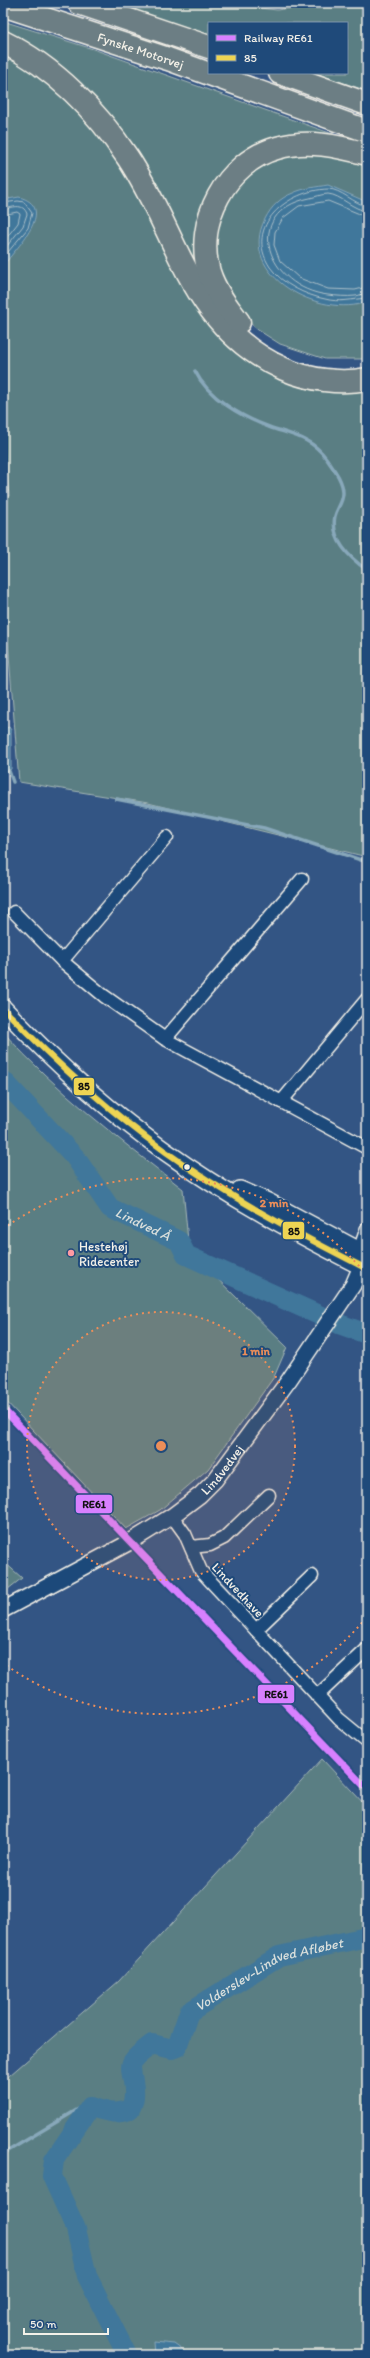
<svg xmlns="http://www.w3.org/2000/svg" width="370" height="2358" viewBox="0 0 370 2358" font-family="Itim,sans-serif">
  <rect width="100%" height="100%" fill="#335584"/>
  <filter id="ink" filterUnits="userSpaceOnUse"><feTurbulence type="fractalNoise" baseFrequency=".025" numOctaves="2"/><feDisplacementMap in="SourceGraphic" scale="8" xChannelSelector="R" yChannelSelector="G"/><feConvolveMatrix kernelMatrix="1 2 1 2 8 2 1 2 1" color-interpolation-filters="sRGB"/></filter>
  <g filter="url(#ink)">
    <g fill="#5a7e83" stroke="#a7b8b6">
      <path d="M 112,3 L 217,3 L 277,10 L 320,3 L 367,3 L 367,91 L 315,73 L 347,73 L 347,23 L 209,23 L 209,37 Z"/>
      <path d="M 3,21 L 93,49 L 344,138 L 245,157 L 196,278 L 141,166 L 3,36 Z"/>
      <path d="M 3,53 L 54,87 L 97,129 L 124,166 L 200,312 L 219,337 L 245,358 L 331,391 L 367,391 L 367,857 L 148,803 L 19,782 L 3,580 L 3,495 L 9,496 L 3,431 L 3,263 L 7,261 L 9,198 L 3,200 Z"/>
      <path d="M 303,151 L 367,162 L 367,359 L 325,359 L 280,344 L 258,330 L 240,314 L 217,276 L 215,225 L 233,188 L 261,163 Z"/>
      <path d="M 3,1032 C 57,1092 120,1140 183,1189 L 189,1251 L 287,1347 L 274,1377 L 208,1469 L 160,1510 L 126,1529 L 3,1398 Z"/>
      <path d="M 3,1561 L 22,1578 L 3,1593 Z"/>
      <path d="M 322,1759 L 367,1807 L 367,2355 L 3,2355 L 3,2081 L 119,1981 Z"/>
    </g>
    <g fill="#40779b" stroke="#88a8ba">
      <path d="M 328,185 L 367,202 L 367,302 C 321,319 236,276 265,219 C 271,207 280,198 293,193 C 303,188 317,187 328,185 Z"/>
      <path d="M 19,197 C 57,207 19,245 7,261 L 3,263 L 3,200 Z"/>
      <path d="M 9,727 L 11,730 L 11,769 L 7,772 L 3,766 L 3,729 Z"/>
      <path d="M 153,2342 L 174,2344 L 189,2355 L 154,2355 Z"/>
    </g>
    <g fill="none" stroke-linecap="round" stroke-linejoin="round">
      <g stroke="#acc0c9" stroke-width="1">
        <path d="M 3,203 L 18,201 L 24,202 L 32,213 L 28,228 L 3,258"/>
        <path d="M 367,206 C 354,204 341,189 328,189 C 288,190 243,226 270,267 C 282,284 305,295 325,299 C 339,303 353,299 367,298"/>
        <path d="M 3,209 C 12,208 23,202 27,214 L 23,226 L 3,251"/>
        <path d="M 367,211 C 353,210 341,195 328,194 C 322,194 315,197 310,198 C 240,212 267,288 328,295 C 336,296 347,297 355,296 C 359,296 363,293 367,293"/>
        <path d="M 3,215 L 17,212 L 20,214 L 18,223 L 3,242"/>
        <path d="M 367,217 L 328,201 L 299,206 L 283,218 L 275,232 L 274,245 L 280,261 L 299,278 L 328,289 L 355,290 L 367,287"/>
      </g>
      <g stroke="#88a8ba" stroke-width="3.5">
        <path d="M 195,371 C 208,398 242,417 269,427 C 291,435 311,437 326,458 C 333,468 343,480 343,493 C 343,502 337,508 335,516 C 330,540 350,558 367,570"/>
        <path d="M 9,771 L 13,782"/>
        <path d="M 116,799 L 264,828 L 367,862"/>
        <path d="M 3,2154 L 80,2108 L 90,2107"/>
      </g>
      <g stroke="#40779b" stroke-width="20">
        <path id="s1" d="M 3,1080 L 75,1157 L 110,1208 L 179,1241 L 186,1255 L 339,1324 L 367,1334"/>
        <path id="s2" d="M 127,2355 L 87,2276 L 76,2229 L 52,2176 L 54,2160 L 90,2107 C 105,2111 116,2116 130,2109 C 141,2091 126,2069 133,2061 C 138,2054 146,2049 152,2044 L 172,2049 L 177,2047 L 189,2012 L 279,1956 L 367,1937"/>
      </g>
      <defs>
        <g id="minor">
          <path d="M 14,912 L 62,961 L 104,996 L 165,1039 L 367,1148"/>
          <path d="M 62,961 L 167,837"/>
          <path d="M 165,1039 L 302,879"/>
          <path d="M 281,1102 L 367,999"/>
          <path d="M 359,1251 L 367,1228"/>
          <path d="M 172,1516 L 185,1534 L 201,1571 L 339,1719 L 367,1742"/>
          <path d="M 191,1547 L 210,1545 L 224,1538 L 269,1495"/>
          <path d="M 256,1630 L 312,1576"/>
          <path d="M 317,1696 L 367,1649"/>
        </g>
        <g id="tertiary">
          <path id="s3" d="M 3,1610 L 130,1542 L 172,1516 L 200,1495 L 215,1480 L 289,1380 L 353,1285 L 359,1271 L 359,1254"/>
        </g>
        <g id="secondary">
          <path d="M 3,1008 C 53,1061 107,1110 166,1152 C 229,1197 298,1234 367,1269"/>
          <path d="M 240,1190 L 268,1202 L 367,1255"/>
        </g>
        <g id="motorway">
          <path d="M 79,3 L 209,47"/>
          <path id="s4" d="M 3,5 L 168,59 L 367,131"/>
          <path d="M 3,42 C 54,67 97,111 128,158 C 179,235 190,327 284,369 C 309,380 340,384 367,379"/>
          <path d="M 280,73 L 367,104"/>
          <path d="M 239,322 C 227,307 215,291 209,272 C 194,222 226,162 277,148 C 307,139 338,146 367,154"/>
        </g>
      </defs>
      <use href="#minor" stroke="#f4f1e8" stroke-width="15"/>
      <use href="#tertiary" stroke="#f4f1e8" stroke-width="18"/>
      <use href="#secondary" stroke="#f4f1e8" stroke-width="20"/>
      <use href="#motorway" stroke="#f4f1e8" stroke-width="25"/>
      <use href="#minor" stroke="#1f4a7a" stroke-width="12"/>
      <use href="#tertiary" stroke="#1f4a7a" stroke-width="15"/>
      <use href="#secondary" stroke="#1f4a7a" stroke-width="17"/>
      <use href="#motorway" stroke="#6c7e84" stroke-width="22"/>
      <defs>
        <path id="bus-1" d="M 3,1008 C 53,1060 107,1110 166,1152 C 229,1197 298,1234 367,1269"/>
      </defs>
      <use href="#bus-1" stroke="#1f4a7a" stroke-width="9"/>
      <use href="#bus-1" stroke="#edd453" stroke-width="6"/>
      <defs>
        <path id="rail-1" d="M 3,1409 L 367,1789"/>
      </defs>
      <use href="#rail-1" stroke="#1f4a7a" stroke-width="10"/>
      <use href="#rail-1" stroke="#d880ff" stroke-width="7"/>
    </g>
  </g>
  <circle cx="161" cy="1446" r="134" fill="#ec8e59" fill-opacity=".12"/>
  <g fill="none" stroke="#ec8e59" stroke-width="2" stroke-dasharray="2 4">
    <circle cx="161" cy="1446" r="134"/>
    <path d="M366 1618A268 268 0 0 1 3 1663M3 1229A268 268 0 0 1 366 1274"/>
  </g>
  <circle fill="#f4f1e8" stroke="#1f4a7a" stroke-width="1.5" cx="187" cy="1167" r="3.5"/>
  <circle fill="#ff9aa2" stroke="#1f4a7a" stroke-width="1.5" cx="71" cy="1253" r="4"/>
  <g text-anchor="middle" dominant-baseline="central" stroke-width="4" stroke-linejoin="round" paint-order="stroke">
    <g font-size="13" fill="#f4f1e8" stroke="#1f4a7a">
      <text stroke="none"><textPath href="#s4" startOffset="145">Fynske Motorvej</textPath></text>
      <text stroke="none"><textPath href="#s3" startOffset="262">Lindvedvej</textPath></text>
      <text transform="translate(238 1590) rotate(47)">Lindvedhave</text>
    </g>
    <g font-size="13" fill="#f4f1e8" stroke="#1f4a7a" text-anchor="start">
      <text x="79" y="1246">Hestehøj<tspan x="79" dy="15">Ridecenter</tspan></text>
    </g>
    <g font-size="14" font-style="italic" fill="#d9dfdc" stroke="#1f4a7a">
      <text stroke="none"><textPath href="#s1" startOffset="204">Lindved Å</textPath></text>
      <text stroke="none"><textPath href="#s2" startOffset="544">Volderslev-Lindved Afløbet</textPath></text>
    </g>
  </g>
  <circle cx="161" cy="1446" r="6" fill="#ec8e59" stroke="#1f4a7a" stroke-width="2"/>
  <g font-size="12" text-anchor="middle" font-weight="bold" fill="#ec8e59" stroke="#1f4a7a" stroke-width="4" stroke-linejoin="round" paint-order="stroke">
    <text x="274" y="1207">2 min</text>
    <text x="256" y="1355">1 min</text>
  </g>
  <g stroke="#1f4a7a" stroke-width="1.5">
    <rect x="73" y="1077" width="22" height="19" rx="4" fill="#edd453"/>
    <rect x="282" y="1221" width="23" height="19" rx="4" fill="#edd453"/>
    <rect x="75" y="1494" width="38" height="20" rx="4" fill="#d880ff"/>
    <rect x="257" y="1684" width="38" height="20" rx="4" fill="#d880ff"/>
  </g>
  <g font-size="11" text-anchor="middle" font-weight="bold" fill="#111">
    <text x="84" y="1090">85</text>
    <text x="294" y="1235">85</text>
    <text x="94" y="1508">RE61</text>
    <text x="276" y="1698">RE61</text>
  </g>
  <rect width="370" height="2358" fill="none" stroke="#1f4a7a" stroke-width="16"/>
  <rect x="8" y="8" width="354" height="2342" fill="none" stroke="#f4f1e8" stroke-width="1.5" filter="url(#ink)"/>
  <rect x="208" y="22" width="140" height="52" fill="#1f4a7a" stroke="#748da6"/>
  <rect x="216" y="35" width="20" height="6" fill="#d880ff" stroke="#748da6"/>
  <text x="244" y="42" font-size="12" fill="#f4f1e8">Railway RE61</text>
  <rect x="216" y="55" width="20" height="6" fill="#edd453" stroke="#748da6"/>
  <text x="244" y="62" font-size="12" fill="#f4f1e8">85</text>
  <path d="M24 2328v6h84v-6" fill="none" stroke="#f4f1e8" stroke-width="2"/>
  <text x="30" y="2328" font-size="12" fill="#f4f1e8" stroke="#1f4a7a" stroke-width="3" paint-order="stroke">50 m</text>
</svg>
